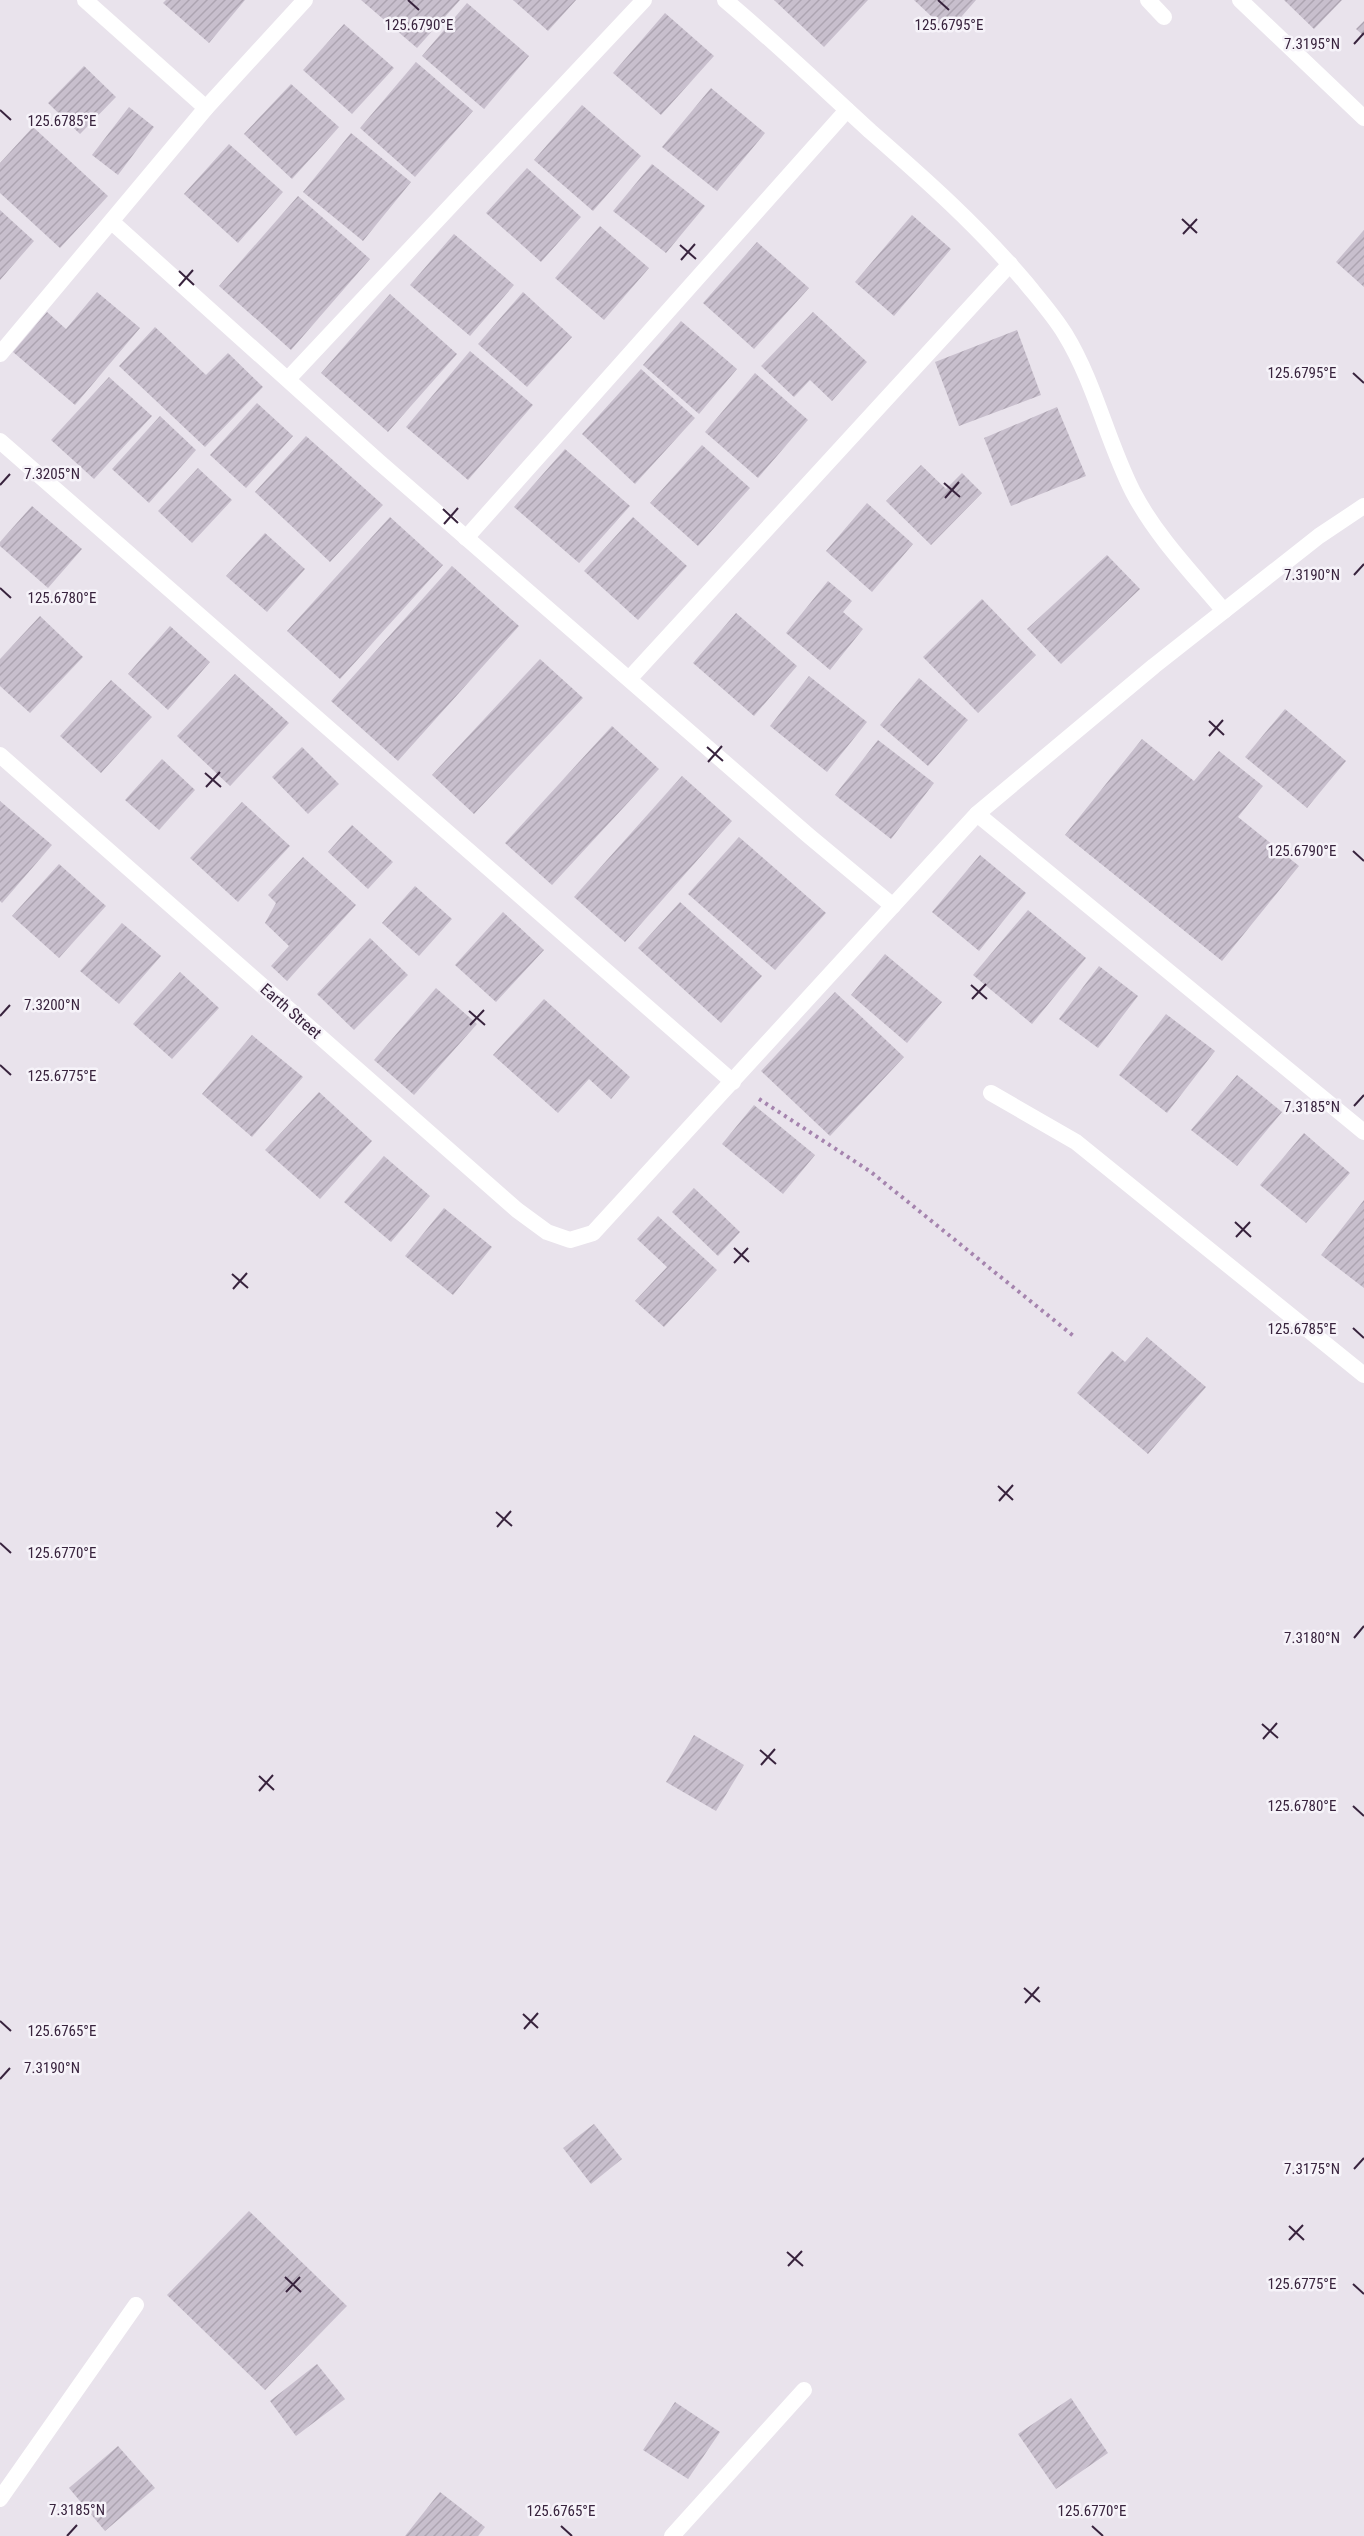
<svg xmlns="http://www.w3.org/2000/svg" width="1364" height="2536" viewBox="0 0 1364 2536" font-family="'Roboto Condensed',sans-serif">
  <defs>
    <pattern id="building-hatch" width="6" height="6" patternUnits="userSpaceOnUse" patternTransform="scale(1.5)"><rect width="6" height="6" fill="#c8bfcd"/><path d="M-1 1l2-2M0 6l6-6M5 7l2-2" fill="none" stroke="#ada4b1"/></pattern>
  </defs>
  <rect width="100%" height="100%" fill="#e9e3ec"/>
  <g fill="url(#building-hatch)">
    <path d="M 166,0 L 245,0 L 209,43 L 163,3 Z"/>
    <path d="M 361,0 L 460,0 L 417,48 Z"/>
    <path d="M 513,0 L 576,0 L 548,31 Z"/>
    <path d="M 774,0 L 868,0 L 824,47 Z"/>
    <path d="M 914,0 L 976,0 L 948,32 Z"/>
    <path d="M 1284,0 L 1342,0 L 1314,29 Z"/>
    <path d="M 467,3 L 529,56 L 484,109 L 422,56 Z"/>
    <path d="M 665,13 L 714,56 L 661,115 L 613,73 Z"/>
    <path d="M 1364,21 L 1364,36 L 1356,29 Z"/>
    <path d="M 344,24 L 394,68 L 352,114 L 303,70 Z"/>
    <path d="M 416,62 L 473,111 L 415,177 L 360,128 Z"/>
    <path d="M 84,66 L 116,97 L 80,134 L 48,103 Z"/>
    <path d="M 291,84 L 339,127 L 292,179 L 244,134 Z"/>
    <path d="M 711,88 L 765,133 L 717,191 L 662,147 Z"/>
    <path d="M 582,105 L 641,156 L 593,211 L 534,160 Z"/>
    <path d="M 129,107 L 154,127 L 118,175 L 92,155 Z"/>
    <path d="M 33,127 L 108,196 L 60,248 L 0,193 L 0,163 Z"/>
    <path d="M 351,133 L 411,182 L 363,241 L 303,192 Z"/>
    <path d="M 229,144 L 283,192 L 238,243 L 184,194 Z"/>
    <path d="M 652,164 L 705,206 L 666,253 L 613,211 Z"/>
    <path d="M 527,168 L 581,217 L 541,262 L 486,213 Z"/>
    <path d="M 298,196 L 370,259 L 291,350 L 219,286 Z"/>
    <path d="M 0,210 L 34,241 L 0,280 Z"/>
    <path d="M 912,215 L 951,249 L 894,316 L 855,282 Z"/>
    <path d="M 600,226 L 649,268 L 604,320 L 555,278 Z"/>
    <path d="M 1364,230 L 1364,287 L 1336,262 Z"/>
    <path d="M 454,234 L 514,285 L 470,336 L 410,285 Z"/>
    <path d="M 757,242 L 809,288 L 754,349 L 703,303 Z"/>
    <path d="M 97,292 L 140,328 L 75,405 L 13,352 L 47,312 L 66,329 Z"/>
    <path d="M 523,292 L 572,337 L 527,387 L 478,344 Z"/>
    <path d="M 390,294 L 457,354 L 388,432 L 321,373 Z"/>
    <path d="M 813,312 L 867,362 L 832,401 L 810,380 L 794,397 L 761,366 Z"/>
    <path d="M 681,321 L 737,369 L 699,414 L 643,365 Z"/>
    <path d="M 155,327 L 206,375 L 228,353 L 263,387 L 205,447 L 119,366 Z"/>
    <path d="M 1017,330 L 1041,395 L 959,426 L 935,362 Z"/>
    <path d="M 470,351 L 533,405 L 468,480 L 406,427 Z"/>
    <path d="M 641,369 L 695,418 L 635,484 L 582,434 Z"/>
    <path d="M 755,373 L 808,420 L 758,478 L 705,432 Z"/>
    <path d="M 109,377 L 152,416 L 94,479 L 51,440 Z"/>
    <path d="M 257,403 L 293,436 L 246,488 L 210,455 Z"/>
    <path d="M 1057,407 L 1086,476 L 1011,506 L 984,438 Z"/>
    <path d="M 160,416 L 196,450 L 149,503 L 112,469 Z"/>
    <path d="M 306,436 L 383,505 L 330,562 L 255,492 Z"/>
    <path d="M 702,445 L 750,488 L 698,546 L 650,503 Z"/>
    <path d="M 565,449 L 630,506 L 579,563 L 514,507 Z"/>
    <path d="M 921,465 L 946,489 L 962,473 L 982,493 L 931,545 L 886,501 Z"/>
    <path d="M 198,468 L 232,500 L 192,543 L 158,511 Z"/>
    <path d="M 867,503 L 913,544 L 872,592 L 826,551 Z"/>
    <path d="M 32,506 L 82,549 L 48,588 L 0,546 L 0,542 Z"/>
    <path d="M 390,517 L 443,565 L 340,679 L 287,631 Z"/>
    <path d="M 633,517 L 687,566 L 638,620 L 584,571 Z"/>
    <path d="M 265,533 L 305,569 L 267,612 L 226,576 Z"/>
    <path d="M 1107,555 L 1140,589 L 1061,664 L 1027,629 Z"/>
    <path d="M 452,566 L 519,626 L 398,761 L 331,701 Z"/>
    <path d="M 828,581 L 852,601 L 843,612 L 863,629 L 830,670 L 786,633 Z"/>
    <path d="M 982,599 L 1036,655 L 978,713 L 923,657 Z"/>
    <path d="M 736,613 L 797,666 L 754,716 L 693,663 Z"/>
    <path d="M 40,616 L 83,657 L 30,713 L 0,686 L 0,659 Z"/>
    <path d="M 170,626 L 210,662 L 168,710 L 128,674 Z"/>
    <path d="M 540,659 L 583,698 L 474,814 L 432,775 Z"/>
    <path d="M 235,674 L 289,723 L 230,786 L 177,736 Z"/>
    <path d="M 809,676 L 867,722 L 827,772 L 770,726 Z"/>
    <path d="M 919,678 L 968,720 L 928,766 L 880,725 Z"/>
    <path d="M 111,680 L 152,717 L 101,773 L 60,736 Z"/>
    <path d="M 1285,709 L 1346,761 L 1307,808 L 1245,757 Z"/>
    <path d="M 612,726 L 659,769 L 552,885 L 505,843 Z"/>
    <path d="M 1142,739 L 1194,781 L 1219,751 L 1263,786 L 1238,817 L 1299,866 L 1222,961 L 1065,835 Z"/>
    <path d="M 878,740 L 934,783 L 891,839 L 835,795 Z"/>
    <path d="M 302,747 L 339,784 L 308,814 L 272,777 Z"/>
    <path d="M 162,759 L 195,790 L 159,830 L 125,800 Z"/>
    <path d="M 682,776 L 732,821 L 625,942 L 574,897 Z"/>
    <path d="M 0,801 L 52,845 L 2,903 L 0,901 Z"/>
    <path d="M 242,802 L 290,846 L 238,902 L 190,858 Z"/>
    <path d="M 352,825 L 393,862 L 368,889 L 328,852 Z"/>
    <path d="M 739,837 L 826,913 L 775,970 L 688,894 Z"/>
    <path d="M 980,855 L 1026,893 L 979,951 L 932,912 Z"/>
    <path d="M 303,857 L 356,905 L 287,981 L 271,966 L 289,946 L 265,923 L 276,903 L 268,895 Z"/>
    <path d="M 59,864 L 106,906 L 59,958 L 12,916 Z"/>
    <path d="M 415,886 L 452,919 L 419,956 L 382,923 Z"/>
    <path d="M 680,902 L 762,976 L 721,1023 L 638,948 Z"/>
    <path d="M 1028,910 L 1086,958 L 1032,1024 L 973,975 Z"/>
    <path d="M 503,912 L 544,950 L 496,1002 L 455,965 Z"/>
    <path d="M 122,923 L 161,956 L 119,1004 L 80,971 Z"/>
    <path d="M 370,938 L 408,975 L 354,1030 L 317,994 Z"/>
    <path d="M 885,954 L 942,1002 L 907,1043 L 851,995 Z"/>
    <path d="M 1099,966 L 1138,996 L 1098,1048 L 1059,1019 Z"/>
    <path d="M 180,972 L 219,1008 L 172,1059 L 133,1024 Z"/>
    <path d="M 436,988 L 477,1024 L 414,1095 L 374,1060 Z"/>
    <path d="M 835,992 L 904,1057 L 830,1136 L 761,1071 Z"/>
    <path d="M 544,999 L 630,1077 L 611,1099 L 589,1079 L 558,1113 L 493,1055 Z"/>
    <path d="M 1166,1014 L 1215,1051 L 1167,1113 L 1119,1075 Z"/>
    <path d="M 252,1035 L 303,1077 L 252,1137 L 202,1094 Z"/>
    <path d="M 1237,1075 L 1282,1112 L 1237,1166 L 1191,1130 Z"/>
    <path d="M 319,1092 L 372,1141 L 320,1199 L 265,1150 Z"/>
    <path d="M 754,1105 L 815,1155 L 783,1194 L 722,1144 Z"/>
    <path d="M 1304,1133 L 1350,1173 L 1306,1223 L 1260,1185 Z"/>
    <path d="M 384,1156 L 430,1196 L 391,1242 L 344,1202 Z"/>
    <path d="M 694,1188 L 740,1232 L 718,1256 L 672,1212 Z"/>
    <path d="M 1364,1200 L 1364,1288 L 1321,1255 Z"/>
    <path d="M 444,1208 L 492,1247 L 453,1295 L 405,1256 Z"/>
    <path d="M 658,1216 L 717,1270 L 664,1327 L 635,1301 L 667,1267 L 637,1239 Z"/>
    <path d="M 1147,1337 L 1206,1387 L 1148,1454 L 1077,1393 L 1112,1351 L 1125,1362 Z"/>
    <path d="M 694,1735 L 744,1765 L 716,1811 L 666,1782 Z"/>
    <path d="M 594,2124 L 622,2159 L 591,2184 L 563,2148 Z"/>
    <path d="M 249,2211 L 347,2306 L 265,2390 L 167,2295 Z"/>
    <path d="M 317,2364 L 345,2399 L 296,2436 L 270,2401 Z"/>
    <path d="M 1071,2398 L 1108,2453 L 1056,2489 L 1018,2434 Z"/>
    <path d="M 675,2402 L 720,2432 L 688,2479 L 643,2450 Z"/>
    <path d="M 118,2446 L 155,2488 L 105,2531 L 69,2488 Z"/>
    <path d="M 440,2492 L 485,2527 L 478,2536 L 405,2536 Z"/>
  </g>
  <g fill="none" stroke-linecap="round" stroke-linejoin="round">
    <path stroke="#a584ae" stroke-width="4" stroke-dasharray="3 4.5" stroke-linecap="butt" d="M 759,1099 L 871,1172 L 1076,1338"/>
    <g stroke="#fff" stroke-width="16">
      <path d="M 85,0 L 206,108"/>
      <path d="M 725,0 C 775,42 822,87 870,131 C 925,179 979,227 1026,283 C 1039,299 1054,316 1065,334 C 1095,383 1107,441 1133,492 C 1156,536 1192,573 1224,611"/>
      <path d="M 1148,0 L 1164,17"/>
      <path d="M 1240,0 L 1364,118"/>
      <path d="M 112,222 L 378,461 L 809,836 L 893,906"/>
      <path d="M 0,354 L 206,108 L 305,0"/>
      <path d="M 288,379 L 644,0"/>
      <path d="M 0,441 L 733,1082"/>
      <path d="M 466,538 L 847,110"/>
      <path d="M 630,678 L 1010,264"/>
      <path d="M 0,755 L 517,1210 L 547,1232 L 570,1240 L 593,1233 L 977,814 L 1154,666 L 1319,536 L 1364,506"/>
      <path d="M 977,814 L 1364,1132"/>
      <path d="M 991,1093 L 1076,1142 L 1364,1375"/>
      <path d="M 0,2499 L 136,2305"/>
      <path d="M 672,2536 L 804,2390"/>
    </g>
  </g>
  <path fill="none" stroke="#38233d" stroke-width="2" d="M 408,0 L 419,10M 938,0 L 949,10M 1354,44 L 1364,33M 0,110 L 11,120M 1182,219 L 1197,233M 1183,234 L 1197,219M 680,245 L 696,259M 681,260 L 695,244M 179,271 L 194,285M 179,286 L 193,270M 1353,373 L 1364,383M 944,483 L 960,497M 0,485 L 10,474M 945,498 L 959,482M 443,509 L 458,523M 444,524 L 458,508M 1354,575 L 1364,564M 0,588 L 11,598M 1209,721 L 1224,735M 1209,736 L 1223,720M 707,747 L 723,761M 708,762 L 722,746M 205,773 L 221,787M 206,787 L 220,772M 1353,851 L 1364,861M 971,985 L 987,999M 972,999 L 986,984M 469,1011 L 485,1025M 0,1016 L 10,1005M 470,1025 L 484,1010M 0,1065 L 11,1075M 1354,1106 L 1364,1095M 1235,1222 L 1251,1237M 1236,1237 L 1250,1222M 734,1248 L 749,1262M 734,1263 L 748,1248M 232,1274 L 248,1288M 233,1289 L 247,1273M 1353,1328 L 1364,1338M 998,1486 L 1013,1500M 999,1501 L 1013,1485M 496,1512 L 512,1526M 497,1527 L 511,1511M 0,1543 L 11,1553M 1354,1638 L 1364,1626M 1262,1724 L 1278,1738M 1263,1739 L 1277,1723M 760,1750 L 776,1764M 761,1765 L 775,1749M 259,1776 L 274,1790M 259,1791 L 273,1775M 1353,1806 L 1364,1816M 1024,1988 L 1040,2002M 1025,2003 L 1039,1987M 523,2014 L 538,2028M 0,2021 L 11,2031M 524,2029 L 538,2013M 0,2079 L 10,2068M 1354,2169 L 1364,2158M 1289,2226 L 1304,2240M 1289,2240 L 1303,2225M 787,2252 L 803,2266M 788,2266 L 802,2251M 285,2277 L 301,2292M 1353,2284 L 1364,2294M 286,2292 L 300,2277M 561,2526 L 572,2536M 1092,2526 L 1103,2536M 67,2536 L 77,2525"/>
  <g text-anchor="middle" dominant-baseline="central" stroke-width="5" stroke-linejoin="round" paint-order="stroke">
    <g font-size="16" fill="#38233d" stroke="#f6f3f9">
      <text transform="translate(291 1011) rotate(41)">Earth Street</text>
    </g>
  </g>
  <g font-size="15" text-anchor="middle" fill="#38233d" stroke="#f6f3f9" stroke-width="5" stroke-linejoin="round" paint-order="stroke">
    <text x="419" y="30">125.6790°E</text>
    <text x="949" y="30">125.6795°E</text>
    <text x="1312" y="49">7.3195°N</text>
    <text x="62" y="126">125.6785°E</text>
    <text x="1302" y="378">125.6795°E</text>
    <text x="52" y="479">7.3205°N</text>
    <text x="1312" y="580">7.3190°N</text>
    <text x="62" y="603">125.6780°E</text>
    <text x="1302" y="856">125.6790°E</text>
    <text x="52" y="1010">7.3200°N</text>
    <text x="62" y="1081">125.6775°E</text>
    <text x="1312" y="1112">7.3185°N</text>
    <text x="1302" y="1334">125.6785°E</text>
    <text x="62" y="1558">125.6770°E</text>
    <text x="1312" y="1643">7.3180°N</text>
    <text x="1302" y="1811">125.6780°E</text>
    <text x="62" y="2036">125.6765°E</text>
    <text x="52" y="2073">7.3190°N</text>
    <text x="1312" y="2174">7.3175°N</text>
    <text x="1302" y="2289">125.6775°E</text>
    <text x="77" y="2515">7.3185°N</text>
    <text x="561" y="2516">125.6765°E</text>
    <text x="1092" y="2516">125.6770°E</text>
  </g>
</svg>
